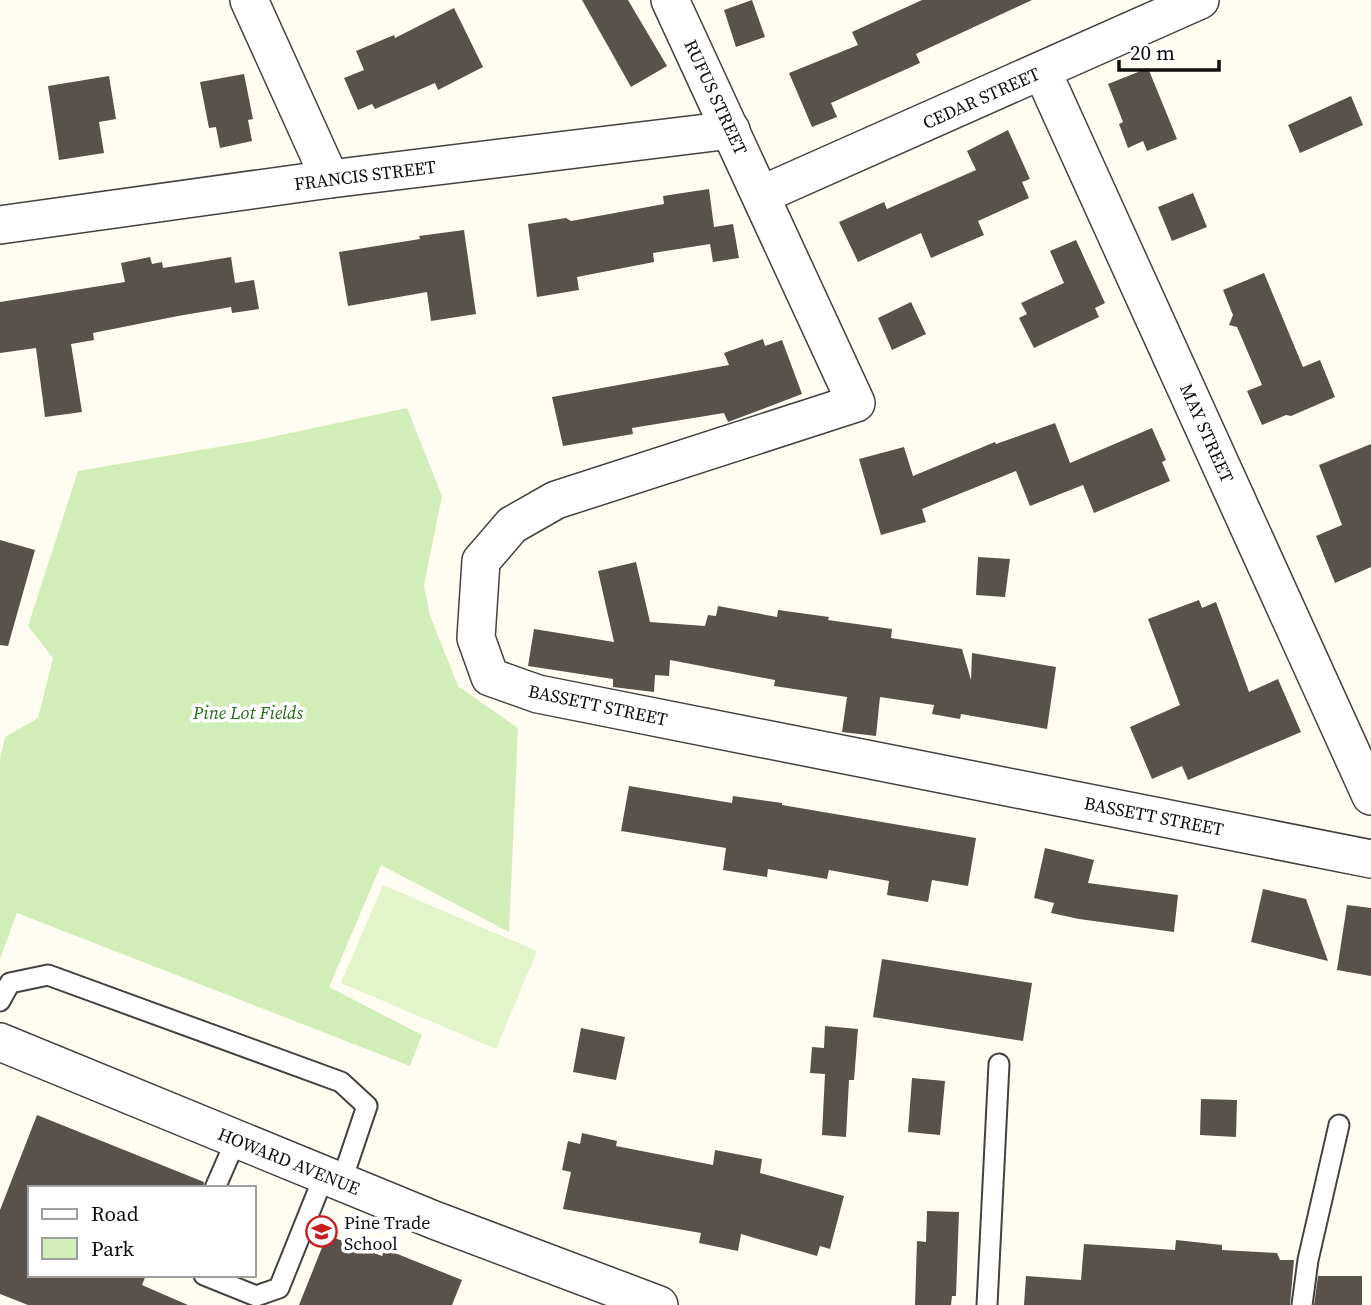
<svg xmlns="http://www.w3.org/2000/svg" width="1371" height="1305" viewBox="0 0 1371 1305" font-family="'Source Serif 4',serif">
  <rect width="100%" height="100%" fill="#fffdf1"/>
  <path fill="#d1edb8" d="M 407,408 L 442,496 L 424,585 L 430,616 L 458,686 L 518,728 L 509,932 L 381,865 L 329,987 L 422,1035 L 410,1066 L 17,913 L 0,959 L 0,759 L 5,737 L 38,718 L 53,658 L 28,626 L 78,471 L 253,441 Z"/>
  <path fill="#e3f3ca" d="M 383,885 L 537,951 L 496,1049 L 341,983 Z"/>
  <g fill="#59514b">
    <path d="M 582,0 L 628,0 L 667,66 L 631,87 Z"/>
    <path d="M 752,0 L 765,37 L 736,47 L 724,10 Z"/>
    <path d="M 922,0 L 1032,0 L 916,54 L 920,63 L 831,103 L 837,117 L 812,127 L 789,73 L 858,45 L 852,32 Z"/>
    <path d="M 454,8 L 483,67 L 438,90 L 435,83 L 375,109 L 372,104 L 358,110 L 344,78 L 364,70 L 356,51 L 394,35 L 395,38 Z"/>
    <path d="M 1148,68 L 1177,139 L 1147,151 L 1143,141 L 1128,148 L 1119,124 L 1123,122 L 1108,84 Z"/>
    <path d="M 244,74 L 253,119 L 248,120 L 252,141 L 220,148 L 216,127 L 209,128 L 200,82 Z"/>
    <path d="M 109,76 L 116,119 L 99,122 L 104,153 L 59,160 L 48,86 Z"/>
    <path d="M 1351,96 L 1363,125 L 1300,153 L 1288,125 Z"/>
    <path d="M 1008,130 L 1030,179 L 1022,182 L 1029,198 L 978,221 L 984,235 L 931,258 L 921,233 L 858,262 L 839,222 L 884,202 L 887,209 L 976,170 L 967,151 Z"/>
    <path d="M 709,189 L 714,227 L 733,224 L 739,258 L 713,262 L 710,244 L 653,253 L 654,262 L 577,277 L 579,290 L 537,297 L 528,224 L 566,218 L 571,221 L 664,204 L 663,196 Z"/>
    <path d="M 1193,193 L 1207,227 L 1172,241 L 1158,207 Z"/>
    <path d="M 464,230 L 476,314 L 431,321 L 427,292 L 348,306 L 339,252 L 420,239 L 419,236 Z"/>
    <path d="M 1076,240 L 1105,303 L 1095,308 L 1099,317 L 1034,348 L 1019,318 L 1027,314 L 1021,303 L 1064,283 L 1050,251 Z"/>
    <path d="M 150,257 L 152,264 L 162,262 L 163,268 L 231,257 L 235,283 L 254,280 L 259,309 L 232,313 L 231,307 L 178,316 L 93,333 L 94,340 L 71,344 L 82,412 L 45,417 L 36,348 L 0,353 L 0,302 L 125,282 L 121,263 Z"/>
    <path d="M 1264,273 L 1303,367 L 1320,360 L 1335,397 L 1291,416 L 1286,415 L 1262,425 L 1247,391 L 1262,385 L 1237,327 L 1229,325 L 1233,315 L 1223,290 Z"/>
    <path d="M 911,302 L 926,334 L 892,350 L 878,318 Z"/>
    <path d="M 763,339 L 765,346 L 782,340 L 802,394 L 728,422 L 724,413 L 632,428 L 633,434 L 563,446 L 552,397 L 729,365 L 724,353 Z"/>
    <path d="M 1055,423 L 1070,463 L 1152,428 L 1166,460 L 1162,462 L 1170,481 L 1094,513 L 1083,485 L 1030,506 L 1016,471 L 922,509 L 926,522 L 881,535 L 859,459 L 904,447 L 913,476 L 995,442 L 996,444 Z"/>
    <path d="M 1371,444 L 1371,567 L 1335,583 L 1316,536 L 1342,525 L 1319,465 Z"/>
    <path d="M 0,540 L 35,550 L 8,646 L 0,645 Z"/>
    <path d="M 978,557 L 1010,559 L 1005,597 L 976,595 Z"/>
    <path d="M 636,562 L 650,622 L 705,626 L 708,615 L 716,616 L 718,606 L 777,617 L 778,610 L 829,617 L 828,620 L 892,629 L 891,638 L 962,649 L 971,680 L 972,653 L 1056,667 L 1047,729 L 961,714 L 960,719 L 932,714 L 934,705 L 880,697 L 876,736 L 842,732 L 847,697 L 774,686 L 775,680 L 670,660 L 669,676 L 655,675 L 654,692 L 613,687 L 613,679 L 528,666 L 534,629 L 614,642 L 598,571 Z"/>
    <path d="M 1199,600 L 1202,608 L 1216,602 L 1249,692 L 1278,679 L 1301,732 L 1188,780 L 1182,766 L 1152,779 L 1130,727 L 1180,705 L 1148,619 Z"/>
    <path d="M 629,786 L 732,803 L 733,796 L 782,803 L 782,805 L 976,838 L 968,886 L 932,880 L 928,902 L 887,895 L 889,881 L 829,870 L 827,879 L 768,869 L 767,877 L 723,870 L 726,848 L 621,831 Z"/>
    <path d="M 1045,848 L 1094,860 L 1088,883 L 1178,895 L 1174,932 L 1079,919 L 1051,913 L 1054,903 L 1034,898 Z"/>
    <path d="M 1263,889 L 1306,899 L 1328,961 L 1251,942 Z"/>
    <path d="M 1347,905 L 1371,908 L 1371,976 L 1337,970 Z"/>
    <path d="M 882,959 L 1032,983 L 1023,1041 L 873,1017 Z"/>
    <path d="M 825,1026 L 858,1029 L 854,1080 L 849,1080 L 846,1137 L 822,1135 L 825,1074 L 810,1073 L 812,1047 L 824,1048 Z"/>
    <path d="M 581,1028 L 625,1037 L 616,1080 L 573,1072 Z"/>
    <path d="M 912,1078 L 945,1081 L 940,1135 L 908,1132 Z"/>
    <path d="M 1201,1099 L 1237,1100 L 1236,1137 L 1200,1135 Z"/>
    <path d="M 37,1115 L 204,1182 L 203,1188 L 30,1188 L 30,1275 L 146,1275 L 142,1285 L 188,1305 L 28,1305 L 0,1294 L 0,1210 Z"/>
    <path d="M 582,1133 L 617,1141 L 616,1146 L 713,1165 L 715,1150 L 762,1159 L 760,1173 L 844,1196 L 830,1249 L 820,1246 L 817,1256 L 741,1234 L 738,1251 L 699,1243 L 701,1233 L 563,1209 L 571,1172 L 562,1170 L 568,1141 L 580,1144 Z"/>
    <path d="M 927,1211 L 959,1212 L 956,1296 L 952,1296 L 951,1305 L 915,1305 L 917,1241 L 926,1242 Z"/>
    <path d="M 327,1235 L 382,1256 L 385,1249 L 462,1280 L 452,1305 L 299,1305 Z"/>
    <path d="M 1176,1240 L 1222,1245 L 1222,1250 L 1277,1253 L 1280,1260 L 1294,1260 L 1290,1305 L 1024,1305 L 1026,1276 L 1081,1280 L 1084,1244 L 1175,1250 Z"/>
    <path d="M 1318,1276 L 1362,1276 L 1362,1305 L 1314,1305 Z"/>
  </g>
  <g fill="none" stroke-linecap="round" stroke-linejoin="round">
    <defs>
      <g id="service">
        <path d="M 0,1001 L 10,983 L 48,975 L 341,1082 L 367,1106 L 341,1183"/>
        <path d="M 215,1188 L 236,1140"/>
        <path d="M 204,1275 L 256,1296 L 279,1288 L 324,1176"/>
        <path d="M 987,1305 L 999,1064"/>
        <path d="M 1302,1305 L 1308,1260 L 1339,1125"/>
      </g>
      <g id="minor">
        <path d="M 249,0 L 330,179"/>
        <path d="M 670,0 L 856,403 L 556,500 L 512,525 L 481,561 L 476,638 L 490,677 L 538,694 L 1371,859"/>
        <path d="M 1042,71 L 1371,796"/>
        <path d="M 761,195 L 1200,0"/>
        <path d="M 0,225 L 330,179 L 731,130"/>
        <path d="M 0,1042 L 434,1220 L 659,1305"/>
      </g>
    </defs>
    <use href="#service" stroke="#424242" stroke-width="23"/>
    <use href="#minor" stroke="#424242" stroke-width="40"/>
    <use href="#service" stroke="#fff" stroke-width="19"/>
    <use href="#minor" stroke="#fff" stroke-width="37"/>
  </g>
  <defs>
    <symbol id="school-ring" viewBox="-11 -11 22 22"><circle r="9.5" fill="#fff" stroke="#ca1d1d" stroke-width="1.5"/><path d="M0-5L7-2L0 1L-7-2ZM-4 1L0 2.5L4 1V4Q0 6-4 4Z" fill="#ca1d1d"/></symbol>
  </defs>
  <g fill-rule="evenodd">
    <use href="#school-ring" x="304" y="1214" width="35" height="35"/>
  </g>
  <g text-anchor="middle" dominant-baseline="central" stroke-width="7" stroke-linejoin="round" paint-order="stroke">
    <g font-size="18" fill="#0f0f0f" stroke="#fff">
      <text transform="translate(716 97) rotate(65)">RUFUS STREET</text>
      <text transform="translate(981 98) rotate(-24)">CEDAR STREET</text>
      <text transform="translate(365 175) rotate(-7)">FRANCIS STREET</text>
      <text transform="translate(1207 433) rotate(66)">MAY STREET</text>
      <text transform="translate(598 705) rotate(12)">BASSETT STREET</text>
      <text transform="translate(1154 816) rotate(11)">BASSETT STREET</text>
      <text transform="translate(289 1161) rotate(22)">HOWARD AVENUE</text>
    </g>
    <g font-size="18" font-style="italic" fill="#276c1a" stroke="#fff">
      <text x="248" y="712">Pine Lot Fields</text>
    </g>
    <g font-size="18" fill="#0f0f0f" stroke="#fff" text-anchor="start">
      <text x="344" y="1222">Pine Trade<tspan x="344" dy="21">School</tspan></text>
    </g>
  </g>
  <rect x="28" y="1186" width="228" height="91" fill="#ffffff" stroke="#9f9f9f" stroke-width="2"/>
  <rect x="42" y="1209" width="35" height="10" fill="#ffffff" stroke="#9f9f9f" stroke-width="2"/>
  <text x="91" y="1221" font-size="21" fill="#0f0f0f">Road</text>
  <rect x="42" y="1238" width="35" height="21" fill="#d1edb8" stroke="#9f9f9f" stroke-width="2"/>
  <text x="91" y="1256" font-size="21" fill="#0f0f0f">Park</text>
  <path d="M1119 60v10h100v-10" fill="none" stroke="#0f0f0f" stroke-width="3.5"/>
  <text x="1130" y="60" font-size="21" fill="#0f0f0f" stroke="#ffffff" stroke-width="5" paint-order="stroke">20 m</text>
</svg>
